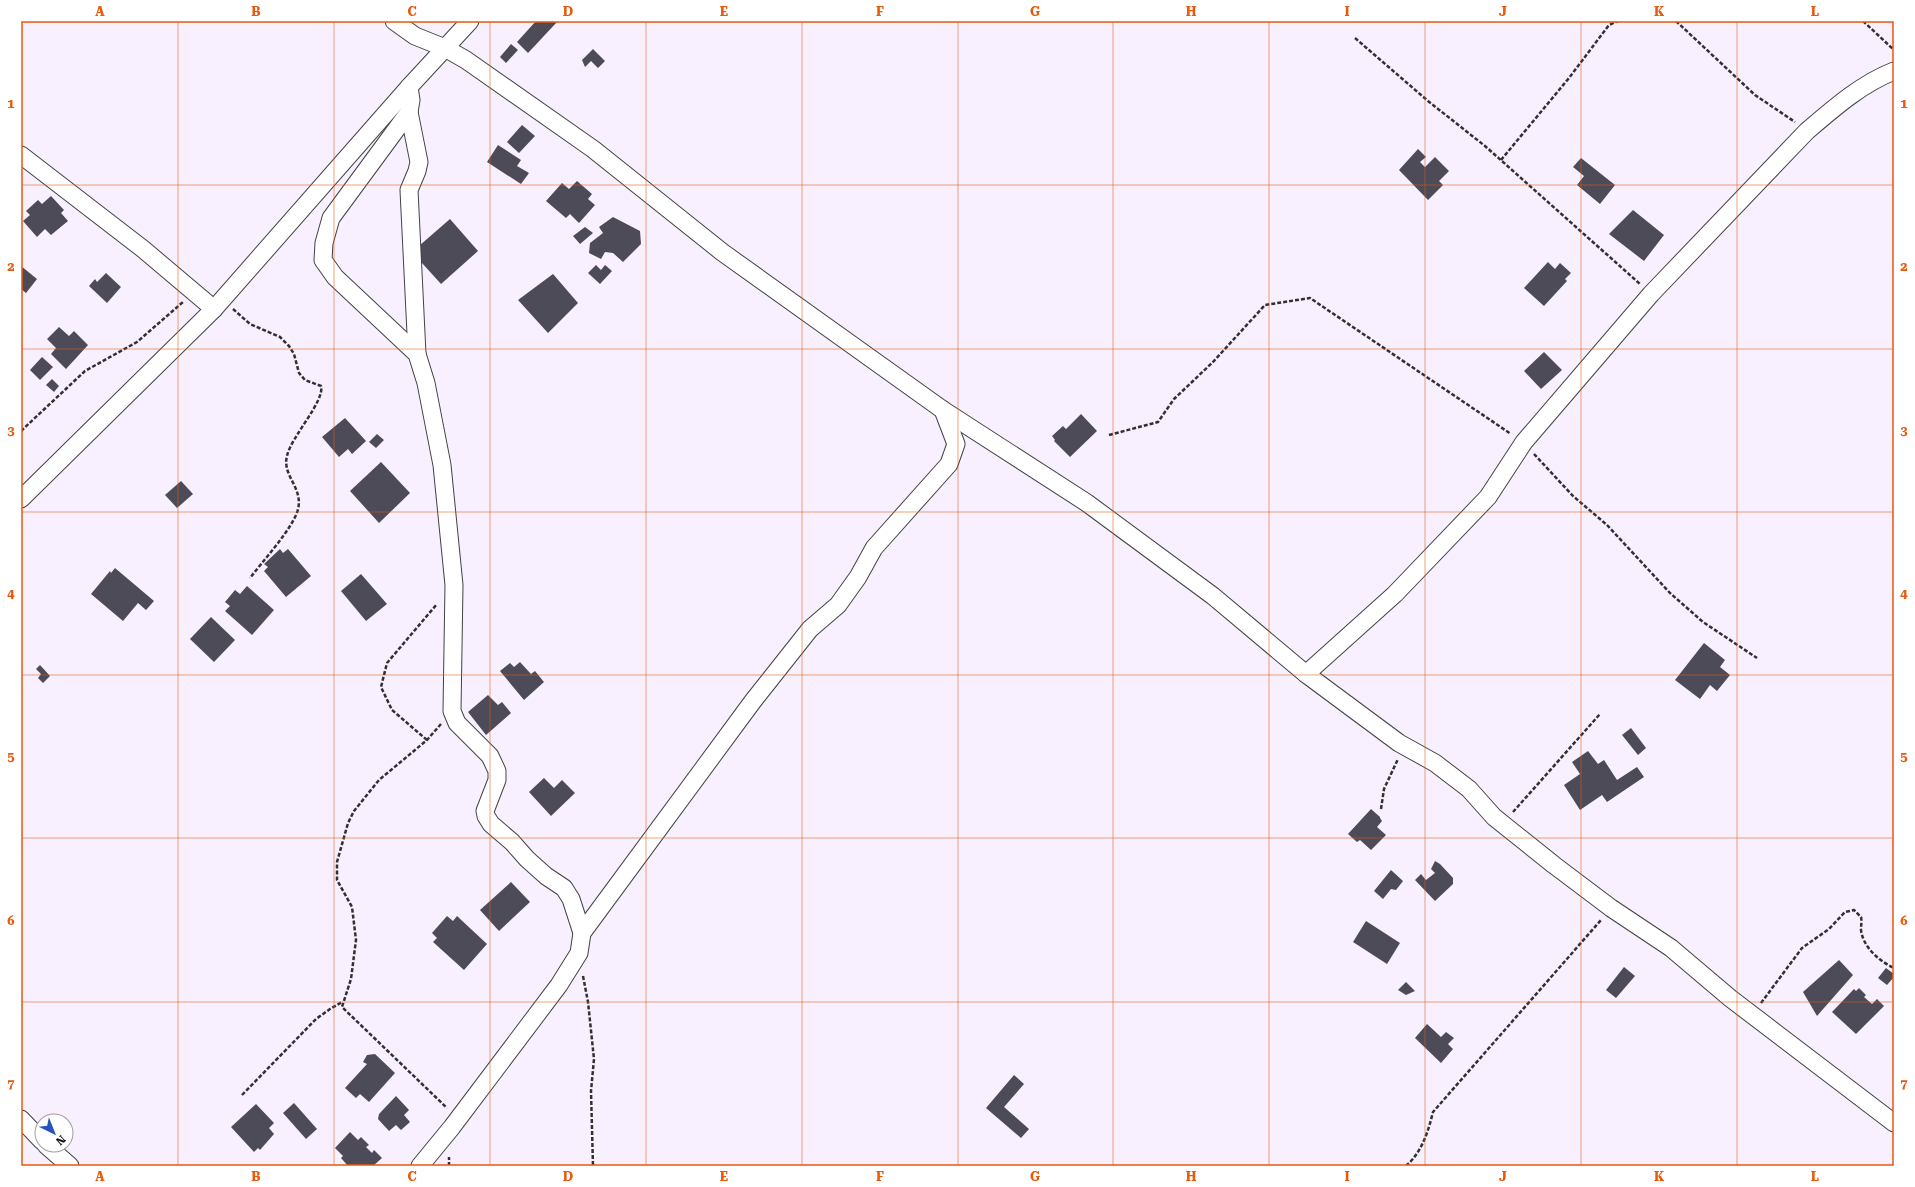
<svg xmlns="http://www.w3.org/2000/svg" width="1915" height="1187" viewBox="0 0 1915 1187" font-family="'Roboto Serif',serif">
  <rect width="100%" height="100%" fill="#f8f0ff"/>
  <g fill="#4d4b57">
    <path d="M 536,21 L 557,22 L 528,53 L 517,42 Z"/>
    <path d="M 511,44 L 518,50 L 506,63 L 500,57 Z"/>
    <path d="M 593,49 L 605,61 L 598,68 L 591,61 L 585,67 L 582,60 Z"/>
    <path d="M 522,125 L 535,136 L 519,153 L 507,142 Z"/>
    <path d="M 498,145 L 521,160 L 517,166 L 529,173 L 521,184 L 487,162 Z"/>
    <path d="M 1418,149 L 1426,157 L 1420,162 L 1425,167 L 1435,157 L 1449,171 L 1439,181 L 1443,185 L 1428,200 L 1399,170 Z"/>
    <path d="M 1581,158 L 1615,185 L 1600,204 L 1577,185 L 1584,176 L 1573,167 Z"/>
    <path d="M 577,181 L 592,194 L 588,199 L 595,205 L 579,223 L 570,214 L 566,218 L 546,201 L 562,183 L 569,189 Z"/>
    <path d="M 51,196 L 64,210 L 61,213 L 68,221 L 51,235 L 45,229 L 37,237 L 23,221 L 30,215 L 26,211 L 38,200 L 42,204 Z"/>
    <path d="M 1633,210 L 1664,235 L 1644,261 L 1609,234 Z"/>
    <path d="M 613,217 L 640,231 L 641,244 L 623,262 L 613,253 L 605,252 L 601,259 L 589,253 L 590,243 L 603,233 L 599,227 Z"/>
    <path d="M 450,219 L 478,251 L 441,284 L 412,252 Z"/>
    <path d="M 585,227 L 593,233 L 580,244 L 573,236 Z"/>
    <path d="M 1548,262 L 1555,269 L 1560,263 L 1571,273 L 1565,279 L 1567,281 L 1544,306 L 1524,288 Z"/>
    <path d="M 596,265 L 601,270 L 605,265 L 612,271 L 600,284 L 588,273 Z"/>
    <path d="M 21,266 L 37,279 L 26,293 L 21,289 Z"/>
    <path d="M 106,273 L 121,287 L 107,303 L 89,286 L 95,279 L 97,282 Z"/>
    <path d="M 553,274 L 578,303 L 548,333 L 518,300 Z"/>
    <path d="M 59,327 L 69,336 L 74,331 L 88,345 L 66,369 L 51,354 L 56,348 L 47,339 Z"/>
    <path d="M 1544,352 L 1562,370 L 1541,389 L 1524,371 Z"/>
    <path d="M 42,357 L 53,367 L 40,380 L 30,370 Z"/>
    <path d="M 52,379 L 59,386 L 54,392 L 46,385 Z"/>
    <path d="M 1081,414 L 1097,431 L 1070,457 L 1054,441 L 1055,440 L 1052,436 L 1063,426 L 1066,429 Z"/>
    <path d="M 345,418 L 366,441 L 352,454 L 348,449 L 339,457 L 322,437 Z"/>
    <path d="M 377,434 L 384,440 L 376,448 L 369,442 Z"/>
    <path d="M 381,462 L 410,493 L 379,523 L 350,491 Z"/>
    <path d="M 181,481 L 193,494 L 177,508 L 165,495 Z"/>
    <path d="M 280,549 L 283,553 L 288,549 L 311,576 L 286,597 L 264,571 L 268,567 L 264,564 Z"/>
    <path d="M 115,568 L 154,601 L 146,610 L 138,603 L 123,621 L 91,594 L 110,571 L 111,573 Z"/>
    <path d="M 361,574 L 387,604 L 366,621 L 341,591 Z"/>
    <path d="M 247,586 L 274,610 L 252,635 L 225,611 L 230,606 L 225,602 L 235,590 L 240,594 Z"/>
    <path d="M 211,617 L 235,640 L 214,662 L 190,639 Z"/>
    <path d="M 1704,643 L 1725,660 L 1720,667 L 1730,675 L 1717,691 L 1710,685 L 1700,699 L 1675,680 Z"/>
    <path d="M 520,662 L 531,674 L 535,671 L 544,682 L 524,700 L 500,671 L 510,663 L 514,667 Z"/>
    <path d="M 40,665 L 50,676 L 43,683 L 38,678 L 41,674 L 36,669 Z"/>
    <path d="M 488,695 L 498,705 L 502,702 L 511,713 L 486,735 L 468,712 Z"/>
    <path d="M 1631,728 L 1646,748 L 1638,755 L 1622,735 Z"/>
    <path d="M 1588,751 L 1598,764 L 1604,760 L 1617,780 L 1637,767 L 1644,777 L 1607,802 L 1602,795 L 1580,810 L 1564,785 L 1580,774 L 1572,762 Z"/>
    <path d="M 544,778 L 554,788 L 562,780 L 575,793 L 551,816 L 529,792 Z"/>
    <path d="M 1371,809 L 1380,817 L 1380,818 L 1382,821 L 1377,827 L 1386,835 L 1371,850 L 1360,840 L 1357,842 L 1348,834 Z"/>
    <path d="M 1435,861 L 1440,864 L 1453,878 L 1453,884 L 1435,901 L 1415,880 L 1421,874 L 1426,880 L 1435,873 L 1431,869 Z"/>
    <path d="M 1391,870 L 1403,881 L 1396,890 L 1391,889 L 1383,899 L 1374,891 Z"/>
    <path d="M 511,882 L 530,902 L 499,931 L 480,910 Z"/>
    <path d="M 447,916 L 453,921 L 457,916 L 487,944 L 464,970 L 433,942 L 437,938 L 432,933 Z"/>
    <path d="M 1366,921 L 1400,943 L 1387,964 L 1353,942 Z"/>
    <path d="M 1839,960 L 1853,975 L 1817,1016 L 1803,992 Z"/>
    <path d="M 1624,967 L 1635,976 L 1616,998 L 1606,990 Z"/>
    <path d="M 1886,968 L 1894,974 L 1894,977 L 1887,985 L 1878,978 Z"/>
    <path d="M 1406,982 L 1415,991 L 1406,995 L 1398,990 Z"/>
    <path d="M 1859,988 L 1866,995 L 1864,997 L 1872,1004 L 1877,999 L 1884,1006 L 1856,1034 L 1832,1012 L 1854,989 L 1856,991 Z"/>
    <path d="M 1427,1024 L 1441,1037 L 1446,1032 L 1454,1038 L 1448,1044 L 1453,1049 L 1441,1063 L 1415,1038 Z"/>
    <path d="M 375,1054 L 395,1073 L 369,1102 L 360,1094 L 356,1098 L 345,1088 L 367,1064 L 363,1062 L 367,1055 Z"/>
    <path d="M 1014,1075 L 1024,1084 L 1004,1107 L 1029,1129 L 1021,1138 L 986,1108 Z"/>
    <path d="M 396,1096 L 409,1110 L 404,1115 L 410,1122 L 401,1130 L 396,1125 L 389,1131 L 378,1119 L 379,1114 Z"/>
    <path d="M 294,1103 L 317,1129 L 306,1139 L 283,1113 Z"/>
    <path d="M 256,1104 L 274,1123 L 269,1128 L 274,1134 L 260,1150 L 258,1148 L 254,1152 L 231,1127 Z"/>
    <path d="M 350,1132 L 358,1140 L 361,1137 L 369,1145 L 366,1147 L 372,1153 L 374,1150 L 382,1158 L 373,1166 L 348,1166 L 341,1158 L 343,1156 L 335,1148 Z"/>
  </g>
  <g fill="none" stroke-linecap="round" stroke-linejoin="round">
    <defs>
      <g id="street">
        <path d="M 394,21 L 415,36 L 445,48 L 466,60 L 593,149 L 722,252 L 943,410 L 1087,503 L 1213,596 L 1306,674 L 1399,743 L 1435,763 L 1469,789 L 1494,817 L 1554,865 L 1611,908 L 1671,948 L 1730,998 L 1894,1123"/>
        <path d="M 409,87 L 411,100 L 409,112 L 331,218 L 324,243 L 323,260 L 335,277 L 417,354 L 426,383 L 442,465 L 454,585 L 452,711 L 457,723 L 490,756 L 497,771 L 497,780 L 485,811 L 486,816 L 491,824 L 512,842 L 527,859 L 546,876 L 564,888 L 571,899 L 582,933"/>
        <path d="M 409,112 L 419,162 L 417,171 L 409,190 L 417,354"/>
        <path d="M 21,155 L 143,249 L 214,309"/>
        <path d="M 21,499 L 214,309 L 409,87 L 470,21"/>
        <path d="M 1306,674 L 1395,594 L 1488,497 L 1524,442 L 1651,294 L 1807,131 C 1834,108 1861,84 1894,71"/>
        <path d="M 21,1119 L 42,1141"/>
        <path d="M 46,1145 L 70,1166"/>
        <path d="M 420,1166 L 452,1127 L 559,985 L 579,953 L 582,933 L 753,701 L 810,629 L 838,605 L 858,577 L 874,548 L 949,464 L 956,444 L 943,410"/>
      </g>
    </defs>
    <use href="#street" stroke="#424242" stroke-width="19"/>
    <g stroke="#313131" stroke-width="2.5" stroke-dasharray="4 2" stroke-linecap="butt">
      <path d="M 1676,21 L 1755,95 L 1795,122"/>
      <path d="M 1863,21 L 1894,50"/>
      <path d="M 1355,38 L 1428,101 L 1485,146 L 1640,284"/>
      <path d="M 1501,160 L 1569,78 L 1609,25 L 1618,21"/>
      <path d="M 233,309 L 250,324 L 280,337 L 289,346 L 294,354 L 299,373 L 305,380 L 321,386 C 325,401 291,437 287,456 C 281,478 310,491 294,519 C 284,538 263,561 250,578"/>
      <path d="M 21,431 L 85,371 L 137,342 L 183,302"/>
      <path d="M 1109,435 L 1158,422 L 1174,399 L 1213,362 L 1265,305 L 1310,298 L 1511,434"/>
      <path d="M 1534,454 L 1573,496 L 1607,525 L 1670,593 L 1703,622 L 1757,658"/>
      <path d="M 441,724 L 427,740 L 379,780 L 354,811 L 348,823 L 337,862 L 337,880 L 352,907 L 356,940 L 351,979 L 342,1007 L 447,1108"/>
      <path d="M 427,740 L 392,710 L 381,687 L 387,663 L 437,604"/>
      <path d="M 1381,809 L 1384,789 L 1398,759"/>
      <path d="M 1513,812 L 1600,714"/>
      <path d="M 583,976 L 588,1002 L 594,1059 L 591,1091 L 593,1166"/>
      <path d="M 1761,1003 L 1802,948 L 1829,929 L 1845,912 L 1854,910 L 1861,917 C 1862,921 1861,925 1861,930 C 1863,947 1879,961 1894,968"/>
      <path d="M 242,1095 L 316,1019 L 330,1009 L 342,1002"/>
      <path d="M 449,1166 L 449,1157"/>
      <path d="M 1406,1166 C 1422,1152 1428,1132 1433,1112 L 1601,920"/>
    </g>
    <use href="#street" stroke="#fff" stroke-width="17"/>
  </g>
  <path fill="none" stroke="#e8590c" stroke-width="1" stroke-opacity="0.55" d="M 178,21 L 178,1166M 334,21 L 334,1166M 490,21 L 490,1166M 646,21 L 646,1166M 802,21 L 802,1166M 958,21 L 958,1166M 1113,21 L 1113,1166M 1269,21 L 1269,1166M 1425,21 L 1425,1166M 1581,21 L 1581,1166M 1737,21 L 1737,1166M 21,185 L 1894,185M 21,349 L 1894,349M 21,512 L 1894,512M 21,675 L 1894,675M 21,838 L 1894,838M 21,1002 L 1894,1002"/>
  <rect width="1915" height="1187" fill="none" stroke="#ffffff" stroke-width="44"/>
  <g transform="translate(54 1133) rotate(137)"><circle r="19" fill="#ffffff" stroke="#9f9f9f"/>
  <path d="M0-3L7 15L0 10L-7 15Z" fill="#2753be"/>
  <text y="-6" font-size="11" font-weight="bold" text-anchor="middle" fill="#0f0f0f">N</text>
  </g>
  <rect x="22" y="22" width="1871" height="1143" fill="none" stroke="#e8590c" stroke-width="1.5"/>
  <g font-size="13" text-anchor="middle" font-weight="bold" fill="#e8590c">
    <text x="100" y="16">A</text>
    <text x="256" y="16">B</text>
    <text x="412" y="16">C</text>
    <text x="568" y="16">D</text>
    <text x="724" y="16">E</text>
    <text x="880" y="16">F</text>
    <text x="1035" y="16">G</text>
    <text x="1191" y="16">H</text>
    <text x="1347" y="16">I</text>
    <text x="1503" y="16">J</text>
    <text x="1659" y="16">K</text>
    <text x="1815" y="16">L</text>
    <text x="11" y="108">1</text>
    <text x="1904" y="108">1</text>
    <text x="11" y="271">2</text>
    <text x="1904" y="271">2</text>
    <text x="11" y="435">3</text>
    <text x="1904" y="435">3</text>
    <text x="11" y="598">4</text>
    <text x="1904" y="598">4</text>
    <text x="11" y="761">5</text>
    <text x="1904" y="761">5</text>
    <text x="11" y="925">6</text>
    <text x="1904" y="925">6</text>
    <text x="11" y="1088">7</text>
    <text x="1904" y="1088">7</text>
    <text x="100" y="1181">A</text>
    <text x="256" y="1181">B</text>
    <text x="412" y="1181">C</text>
    <text x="568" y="1181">D</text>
    <text x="724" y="1181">E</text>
    <text x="880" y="1181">F</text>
    <text x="1035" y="1181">G</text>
    <text x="1191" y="1181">H</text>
    <text x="1347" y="1181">I</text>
    <text x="1503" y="1181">J</text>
    <text x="1659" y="1181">K</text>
    <text x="1815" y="1181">L</text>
  </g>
</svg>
